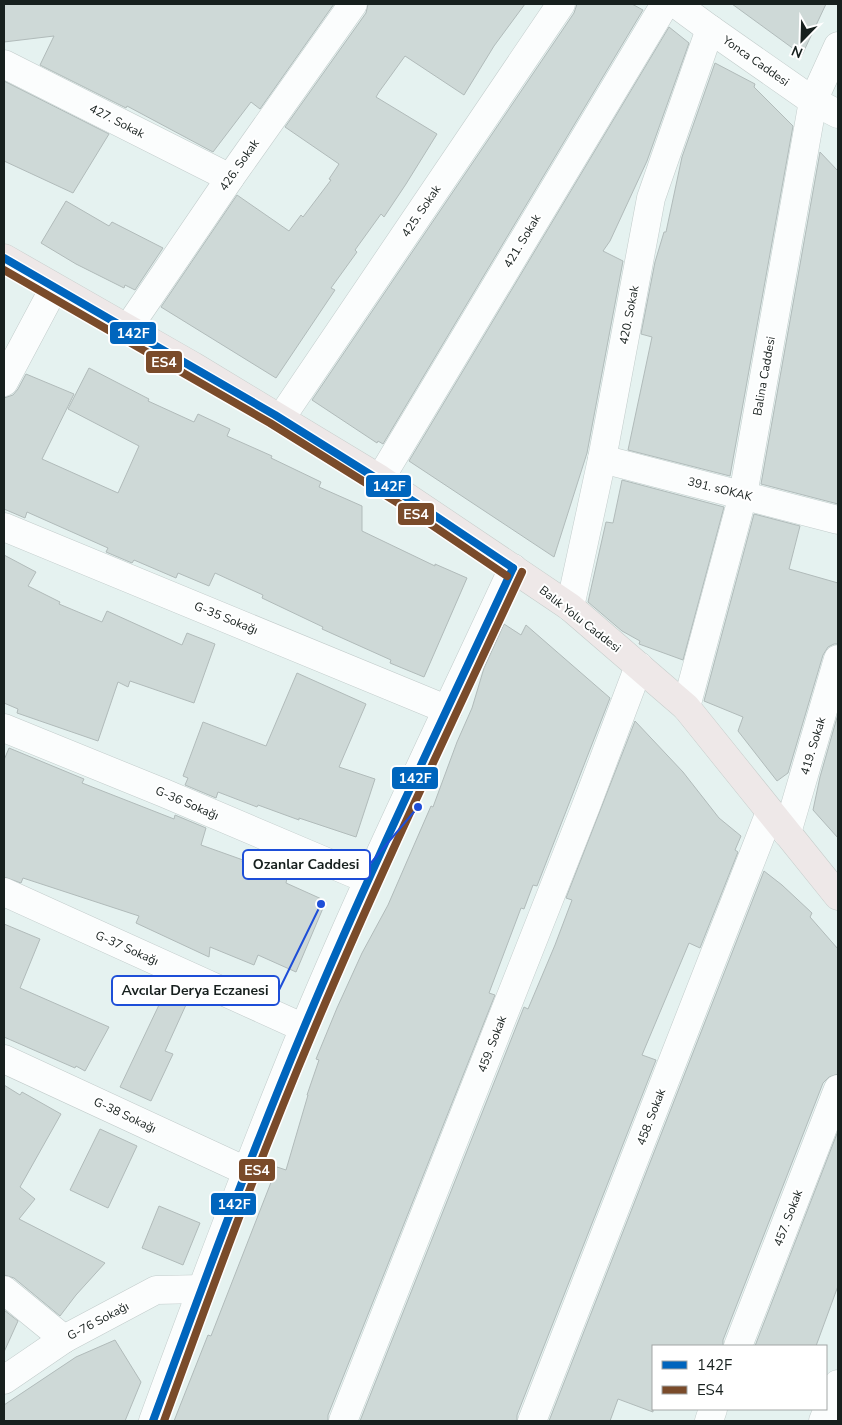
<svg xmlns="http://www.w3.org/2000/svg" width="842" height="1425" viewBox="0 0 842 1425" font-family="'Nunito Sans',sans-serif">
  <rect width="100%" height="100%" fill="#e5f2f0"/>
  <g fill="#ced9d7" stroke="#b1bbba">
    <path d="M 4,4 L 334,4 L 260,109 L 251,102 L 213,152 L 127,106 L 126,108 L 40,65 L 54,36 L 4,42 Z"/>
    <path d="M 368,4 L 525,4 L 494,46 L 464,95 L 405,56 L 379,92 L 376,97 L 437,134 L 406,184 L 384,217 L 381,214 L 355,250 L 357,252 L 331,288 L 335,290 L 276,378 L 161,307 L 237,195 L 289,231 L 301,215 L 303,217 L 331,180 L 329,179 L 339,164 L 285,127 L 366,13 Z"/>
    <path d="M 577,4 L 632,4 L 643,10 L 383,444 L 378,441 L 377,443 L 312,400 L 574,13 Z"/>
    <path d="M 732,4 L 826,4 L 802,55 Z"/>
    <path d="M 669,27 L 689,43 L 647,161 L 610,241 L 603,251 L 623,261 L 587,453 L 554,557 L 409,461 Z"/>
    <path d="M 715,63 L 755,84 L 754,87 L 793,126 L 730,476 L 628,450 L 652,337 L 641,334 L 655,262 L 664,232 L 666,232 L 682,157 Z"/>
    <path d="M 4,81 L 109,134 L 73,193 L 4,161 Z"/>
    <path d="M 820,152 L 838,171 L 838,504 L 761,484 Z"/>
    <path d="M 66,201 L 109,226 L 112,222 L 163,248 L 135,290 L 125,285 L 124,288 L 76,264 L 41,243 Z"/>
    <path d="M 89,368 L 149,399 L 148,401 L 194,422 L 198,414 L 230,429 L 227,436 L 272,456 L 271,458 L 321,482 L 319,487 L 362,506 L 362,531 L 435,566 L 435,564 L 467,578 L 424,677 L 390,663 L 391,660 L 322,629 L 323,627 L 262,598 L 263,595 L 215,573 L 209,586 L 178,573 L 176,578 L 134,560 L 132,563 L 106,552 L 108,548 L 27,512 L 25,518 L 4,509 L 4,398 L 13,395 L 18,389 L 26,374 L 74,394 L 42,459 L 118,493 L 139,446 L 68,409 Z"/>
    <path d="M 622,480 L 724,507 L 683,660 L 639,644 L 640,641 L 622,631 L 588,602 L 606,522 L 613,523 Z"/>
    <path d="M 754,514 L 800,526 L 789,569 L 838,583 L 838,644 L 834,644 L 828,647 L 823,655 L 788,773 L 777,781 L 738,731 L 743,717 L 704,701 Z"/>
    <path d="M 4,555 L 36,572 L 28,586 L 60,602 L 59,604 L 102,622 L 107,611 L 182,645 L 187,633 L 215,644 L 194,703 L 130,681 L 128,687 L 118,682 L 98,741 L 17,713 L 18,709 L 4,703 Z"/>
    <path d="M 504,624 L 521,635 L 526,625 L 610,698 L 537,886 L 533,885 L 524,909 L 521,908 L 489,993 L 495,995 L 328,1415 L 328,1421 L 174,1421 L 208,1335 L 211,1336 L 277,1167 L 286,1170 L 308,1095 L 307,1095 L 319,1060 L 316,1059 L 337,1008 L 362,953 L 388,905 L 431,806 L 433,807 L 457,742 L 472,708 L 484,668 Z"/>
    <path d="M 297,673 L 366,704 L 339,767 L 375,779 L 356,837 L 299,818 L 299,820 L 258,805 L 257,807 L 218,792 L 216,798 L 185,785 L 188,778 L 183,776 L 203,722 L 266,746 Z"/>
    <path d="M 838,714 L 838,838 L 813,810 L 820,777 Z"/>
    <path d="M 635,721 L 683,772 L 719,818 L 741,836 L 735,850 L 738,852 L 700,948 L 689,943 L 642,1055 L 656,1060 L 517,1415 L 517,1421 L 360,1421 L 524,1007 L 528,1009 L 555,945 L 572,900 L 566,898 Z"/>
    <path d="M 9,748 L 84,779 L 82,783 L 174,819 L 175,815 L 206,828 L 201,845 L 243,860 L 242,862 L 287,878 L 286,883 L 326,901 L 296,972 L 258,955 L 254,965 L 210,947 L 209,957 L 136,923 L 139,916 L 23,878 L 21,883 L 4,877 L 4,760 Z"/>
    <path d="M 764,871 L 782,885 L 812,913 L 810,917 L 838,949 L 838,1074 L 829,1077 L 823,1083 L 723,1340 L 723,1346 L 653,1346 L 653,1412 L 618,1399 L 610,1421 L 549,1421 Z"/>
    <path d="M 4,924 L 40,939 L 20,988 L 109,1027 L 85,1071 L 76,1066 L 75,1068 L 4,1037 Z"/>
    <path d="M 168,986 L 190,996 L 165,1051 L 173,1054 L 151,1101 L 120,1087 Z"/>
    <path d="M 4,1085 L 20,1095 L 22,1092 L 61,1114 L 20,1187 L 35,1199 L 19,1219 L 105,1263 L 76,1295 L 60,1316 L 14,1278 L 4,1275 Z"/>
    <path d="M 100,1129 L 137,1146 L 108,1208 L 70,1190 Z"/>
    <path d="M 838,1131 L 838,1286 L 816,1346 L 755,1346 Z"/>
    <path d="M 159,1206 L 200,1223 L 183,1265 L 142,1248 Z"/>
    <path d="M 4,1310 L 18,1321 L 4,1352 Z"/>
    <path d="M 115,1340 L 141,1382 L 125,1421 L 4,1421 L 4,1405 L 76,1357 Z"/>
  </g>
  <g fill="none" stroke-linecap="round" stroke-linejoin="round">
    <defs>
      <g id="minor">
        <path d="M 676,4 L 710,29 L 813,101 L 838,114"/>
        <path d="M 4,64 L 230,178"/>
        <path d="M 128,328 L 230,178 L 353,4"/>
        <path d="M 4,382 L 54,288"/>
        <path d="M 281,418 L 561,4"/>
        <path d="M 602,459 L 838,520"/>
        <path d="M 380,479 L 665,4"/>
        <path d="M 4,527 L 448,710"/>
        <path d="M 570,607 L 602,459 L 651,198 L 710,29"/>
        <path d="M 686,707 L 743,495 L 813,101 L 838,46"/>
        <path d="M 4,728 L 164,793 L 369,880"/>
        <path d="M 787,833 L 838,659"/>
        <path d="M 4,892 L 304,1028"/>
        <path d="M 4,1059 L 246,1171"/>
        <path d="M 4,1290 L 64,1339"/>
        <path d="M 738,1346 L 838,1089"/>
        <path d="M 4,1380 L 64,1339 L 156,1290 L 202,1289"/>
        <path d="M 153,1421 C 201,1290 250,1159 303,1030 C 368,874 442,722 513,568"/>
        <path d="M 343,1421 L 586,806 L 639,666"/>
        <path d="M 532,1421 L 770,812"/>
        <path d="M 709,1421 L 713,1409"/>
        <path d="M 823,1421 L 838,1384"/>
      </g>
      <path id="major" d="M 4,258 L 193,366 L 380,479 L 570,607 L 686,707 L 838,896"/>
    </defs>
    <use href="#minor" stroke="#c2cccb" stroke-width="29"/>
    <use href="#major" stroke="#c7cecc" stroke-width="29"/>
    <use href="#minor" stroke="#fbfdfd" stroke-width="28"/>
    <use href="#major" stroke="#eee8e8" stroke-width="28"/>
    <defs>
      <g id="bus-1">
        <path d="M 4,258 L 275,415 L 419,505 L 513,568"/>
        <path d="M 153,1421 C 201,1290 249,1159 303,1030 C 368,874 442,721 513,568"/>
      </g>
      <g id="bus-2">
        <path d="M 4,270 L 270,423 L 414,513 L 507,576"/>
        <path d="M 164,1421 C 211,1291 259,1160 313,1032 C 378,877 451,725 522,572"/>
      </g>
    </defs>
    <use href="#bus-1" stroke="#fff" stroke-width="11"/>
    <use href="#bus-2" stroke="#fff" stroke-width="11"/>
    <use href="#bus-1" stroke="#0065bd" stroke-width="8"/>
    <use href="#bus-2" stroke="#7a4b2a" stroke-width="8"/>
  </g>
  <g text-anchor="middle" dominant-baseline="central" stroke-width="4" stroke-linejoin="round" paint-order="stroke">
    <g font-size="12" fill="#17201e" stroke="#fff">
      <text transform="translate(756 61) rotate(35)">Yonca Caddesi</text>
      <text transform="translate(117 121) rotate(27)">427. Sokak</text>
      <text transform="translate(239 165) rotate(-55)">426. Sokak</text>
      <text transform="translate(421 211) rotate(-56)">425. Sokak</text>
      <text transform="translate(522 241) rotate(-59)">421. Sokak</text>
      <text transform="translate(629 315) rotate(-79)">420. Sokak</text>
      <text transform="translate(764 376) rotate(-80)">Balina Caddesi</text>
      <text transform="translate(720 489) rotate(14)">391. sOKAK</text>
      <text transform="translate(226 618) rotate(22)">G-35 Sokağı</text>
      <text transform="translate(580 619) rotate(38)">Balık Yolu Caddesi</text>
      <text transform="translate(813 746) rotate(-73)">419. Sokak</text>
      <text transform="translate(187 803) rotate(23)">G-36 Sokağı</text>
      <text transform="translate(127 948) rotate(24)">G-37 Sokağı</text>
      <text transform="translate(492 1044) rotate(-69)">459. Sokak</text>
      <text transform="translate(125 1115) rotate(25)">G-38 Sokağı</text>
      <text transform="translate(651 1117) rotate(-69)">458. Sokak</text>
      <text transform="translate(788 1218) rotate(-69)">457. Sokak</text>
      <text transform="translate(98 1321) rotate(-28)">G-76 Sokağı</text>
    </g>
  </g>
  <path fill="none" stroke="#1d4ed8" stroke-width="2" d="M418 807L370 864M321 904L279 990"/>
  <g fill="#1d4ed8" stroke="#fff" stroke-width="2">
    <circle cx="418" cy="807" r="5"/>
    <circle cx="321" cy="904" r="5"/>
  </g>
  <g fill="#fff" stroke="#1d4ed8" stroke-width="2">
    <rect x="243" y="850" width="127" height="29" rx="5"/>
    <rect x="112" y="976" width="167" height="29" rx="5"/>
  </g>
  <g font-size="14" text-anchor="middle" font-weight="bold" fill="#17201e">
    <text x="306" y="869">Ozanlar Caddesi</text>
    <text x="195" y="995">Avcılar Derya Eczanesi</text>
  </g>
  <g stroke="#fff" stroke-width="2">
    <rect x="109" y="321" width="48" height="24" rx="5" fill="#0065bd"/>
    <rect x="145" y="350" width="38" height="24" rx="5" fill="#7a4b2a"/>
    <rect x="365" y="474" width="47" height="24" rx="5" fill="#0065bd"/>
    <rect x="397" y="502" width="38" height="24" rx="5" fill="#7a4b2a"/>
    <rect x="391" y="766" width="48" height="24" rx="5" fill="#0065bd"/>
    <rect x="238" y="1158" width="38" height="24" rx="5" fill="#7a4b2a"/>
    <rect x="210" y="1192" width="47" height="24" rx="5" fill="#0065bd"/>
  </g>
  <g font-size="14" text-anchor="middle" font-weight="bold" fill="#fff">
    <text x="133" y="338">142F</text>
    <text x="164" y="367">ES4</text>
    <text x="389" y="491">142F</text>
    <text x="416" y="519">ES4</text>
    <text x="415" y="783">142F</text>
    <text x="257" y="1175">ES4</text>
    <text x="234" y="1209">142F</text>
  </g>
  <rect width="842" height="1425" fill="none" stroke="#17201e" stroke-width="10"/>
  <rect x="652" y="1345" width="175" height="65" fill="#ffffff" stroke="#a2a6a5"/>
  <rect x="662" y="1361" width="25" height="8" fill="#0065bd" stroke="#a2a6a5"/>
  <text x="697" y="1370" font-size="15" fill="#17201e">142F</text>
  <rect x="662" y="1386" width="25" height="8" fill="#7a4b2a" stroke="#a2a6a5"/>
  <text x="697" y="1395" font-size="15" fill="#17201e">ES4</text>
  <g transform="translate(802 40) rotate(203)" stroke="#ffffff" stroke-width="4" paint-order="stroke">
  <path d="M0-4L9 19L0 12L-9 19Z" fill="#17201e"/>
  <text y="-8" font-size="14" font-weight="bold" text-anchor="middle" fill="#17201e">N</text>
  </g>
</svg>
